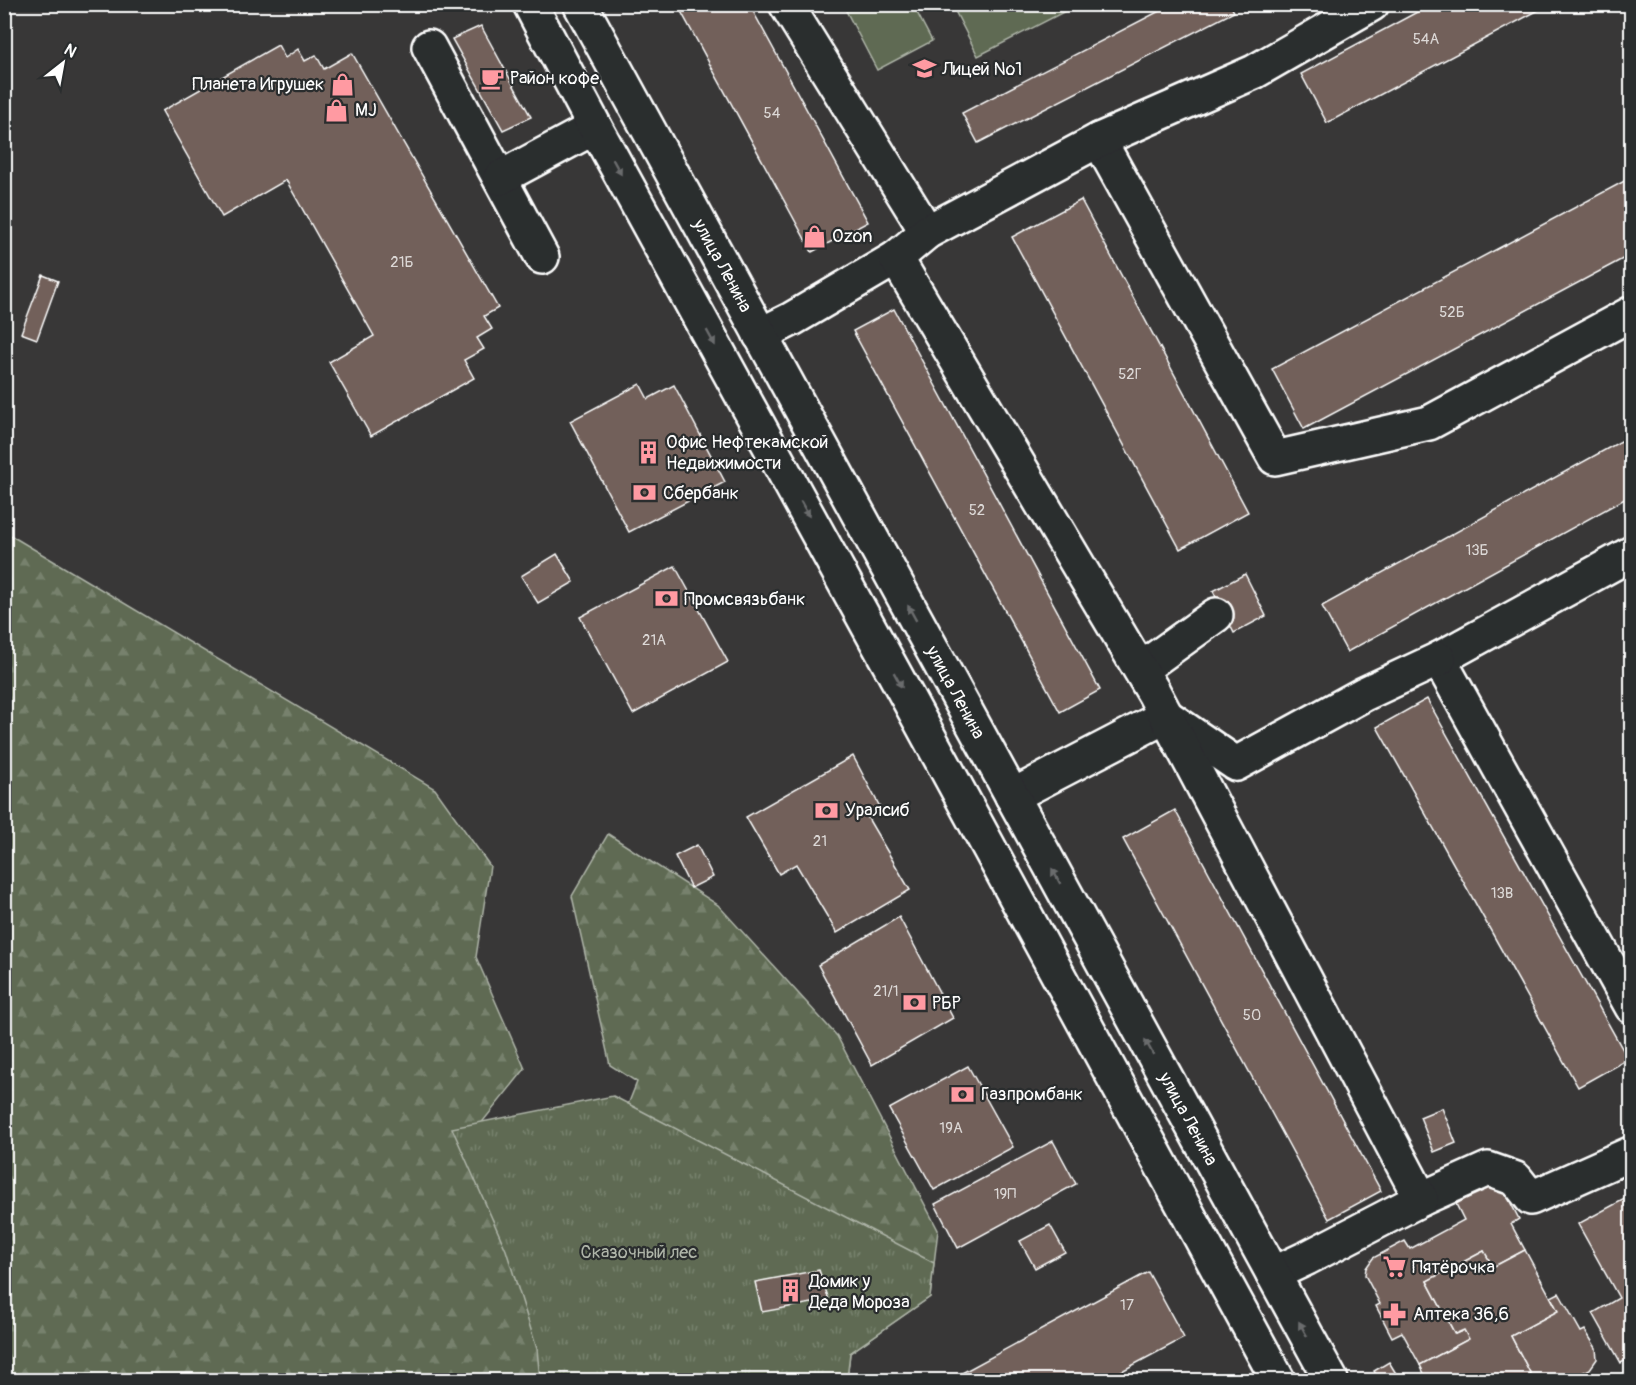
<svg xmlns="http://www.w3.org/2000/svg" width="1636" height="1385" viewBox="0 0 1636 1385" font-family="Pangolin,sans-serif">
  <defs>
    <pattern id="forest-firs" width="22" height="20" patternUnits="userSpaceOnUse" patternTransform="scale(1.5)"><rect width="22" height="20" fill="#5f6b53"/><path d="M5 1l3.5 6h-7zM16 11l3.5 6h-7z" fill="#77816d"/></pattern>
    <pattern id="park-tufts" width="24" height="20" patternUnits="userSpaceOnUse" patternTransform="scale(1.5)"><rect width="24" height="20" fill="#5f6b53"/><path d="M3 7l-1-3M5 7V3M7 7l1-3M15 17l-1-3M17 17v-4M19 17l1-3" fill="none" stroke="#77816d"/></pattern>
  </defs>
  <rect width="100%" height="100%" fill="#383737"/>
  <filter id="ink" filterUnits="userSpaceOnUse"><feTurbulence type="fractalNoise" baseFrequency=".0167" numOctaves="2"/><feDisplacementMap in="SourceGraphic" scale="12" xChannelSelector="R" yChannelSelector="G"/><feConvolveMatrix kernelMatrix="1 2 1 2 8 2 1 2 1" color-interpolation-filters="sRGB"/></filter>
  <g filter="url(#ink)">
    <g fill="#5f6b53" stroke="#afb5a9" stroke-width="1.5">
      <path d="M 843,5 L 913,5 L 932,41 L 877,70 Z"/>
      <path d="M 952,5 L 1077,5 L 978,56 Z"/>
    </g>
    <g fill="url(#forest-firs)" stroke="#afb5a9" stroke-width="1.5">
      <path d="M 5,532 L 435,789 L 490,866 L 476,957 L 525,1069 L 479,1126 L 599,1380 L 5,1380 Z"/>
      <path d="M 608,834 L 718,905 L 837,1036 L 938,1230 L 930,1297 L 850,1353 L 847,1380 L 616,1135 L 637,1082 L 610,1065 L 572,896 Z"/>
    </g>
    <path fill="url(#park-tufts)" stroke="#afb5a9" stroke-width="1.5" d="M 613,1096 L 934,1263 L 930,1297 L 850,1353 L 847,1380 L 540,1380 L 537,1349 L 506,1250 L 452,1128 Z"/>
    <g fill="#72615a" stroke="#fff" stroke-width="1.5">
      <path d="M 677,4 L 749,4 L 868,222 L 812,252 Z"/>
      <path d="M 1173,4 L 1230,4 L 1234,12 L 978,143 L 962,113 Z"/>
      <path d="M 1432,4 L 1550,4 L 1327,123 L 1301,74 Z"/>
      <path d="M 481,26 L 531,117 L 503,130 L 452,39 Z"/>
      <path d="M 278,45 L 285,58 L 298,49 L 305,61 L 316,55 L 324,69 L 352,53 L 498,308 L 484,316 L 492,329 L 477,338 L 484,349 L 464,360 L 474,378 L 371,436 L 329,362 L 374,336 L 286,180 L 222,217 L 162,111 Z"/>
      <path d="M 1632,177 L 1632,254 L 1304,429 L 1272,369 Z"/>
      <path d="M 1081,200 L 1248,512 L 1180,549 L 1012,237 Z"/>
      <path d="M 43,275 L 58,281 L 37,339 L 21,333 Z"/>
      <path d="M 894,309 L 1100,690 L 1060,712 L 853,331 Z"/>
      <path d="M 640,384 L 648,399 L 674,385 L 725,482 L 629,532 L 570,421 Z"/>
      <path d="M 1632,435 L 1632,495 L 1347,652 L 1322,606 Z"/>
      <path d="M 557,554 L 574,582 L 538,603 L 521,576 Z"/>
      <path d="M 675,566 L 728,662 L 633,714 L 580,617 Z"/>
      <path d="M 1245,574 L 1266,616 L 1234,633 L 1213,591 Z"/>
      <path d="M 1427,699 L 1628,1059 L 1578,1087 L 1377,727 Z"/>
      <path d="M 853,756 L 880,807 L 866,815 L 910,890 L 837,933 L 796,864 L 779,874 L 746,817 Z"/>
      <path d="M 1175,810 L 1381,1191 L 1329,1219 L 1123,839 Z"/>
      <path d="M 697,845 L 713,877 L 691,888 L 675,856 Z"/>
      <path d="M 899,917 L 953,1018 L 872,1065 L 818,965 Z"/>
      <path d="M 968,1066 L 1013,1147 L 934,1190 L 889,1109 Z"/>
      <path d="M 1442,1108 L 1456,1143 L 1434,1152 L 1420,1117 Z"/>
      <path d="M 1053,1141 L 1076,1184 L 958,1248 L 935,1204 Z"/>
      <path d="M 1490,1185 L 1504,1190 L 1519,1219 L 1511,1224 L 1525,1250 L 1493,1267 L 1484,1251 L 1427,1281 L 1455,1334 L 1464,1330 L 1469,1339 L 1420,1365 L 1402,1332 L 1392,1337 L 1376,1306 L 1380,1304 L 1365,1275 L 1366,1268 L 1373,1258 L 1405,1241 L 1410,1249 L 1464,1220 L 1456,1204 Z"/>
      <path d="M 1632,1195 L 1632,1357 L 1621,1363 L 1593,1313 L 1619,1298 L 1578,1224 Z"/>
      <path d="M 1050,1225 L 1065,1252 L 1035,1268 L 1020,1241 Z"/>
      <path d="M 1525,1250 L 1558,1311 L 1511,1336 L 1534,1380 L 1427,1380 L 1420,1365 L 1469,1339 L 1464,1330 L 1455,1334 L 1427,1281 L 1484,1251 L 1493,1267 Z"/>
      <path d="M 819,1270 L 829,1300 L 762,1312 L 755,1282 Z"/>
      <path d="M 1148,1272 L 1184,1338 L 1105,1380 L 949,1380 Z"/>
      <path d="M 1559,1293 L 1581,1332 L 1585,1330 L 1596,1348 L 1597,1359 L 1590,1369 L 1568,1380 L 1534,1380 L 1511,1336 L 1558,1311 L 1551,1297 Z"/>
      <path d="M 1389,1362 L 1400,1380 L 1379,1380 L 1374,1371 Z"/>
    </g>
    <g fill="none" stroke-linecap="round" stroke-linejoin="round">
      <defs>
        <g id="minor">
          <path d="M 786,4 L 927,232"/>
          <path d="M 429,47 L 542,257"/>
          <path d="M 1099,140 L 1275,458 L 1429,423 L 1632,313"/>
          <path d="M 500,178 L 595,127"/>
          <path d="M 760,335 L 792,319 L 896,258"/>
          <path d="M 1632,553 L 1439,659 L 1632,1007"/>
          <path d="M 1141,669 L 1216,615"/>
          <path d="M 1012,796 L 1166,716 L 1236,764 L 1364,694 L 1439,659"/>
          <path d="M 1421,1199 L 1488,1169 L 1516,1179 L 1531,1198 L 1632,1153"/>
          <path d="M 1273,1274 L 1307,1258 L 1421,1199 L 1154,693 L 896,258 L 927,232 L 1099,140 L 1254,72 L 1372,4"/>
        </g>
        <g id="major">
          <path d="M 530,4 L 595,127 L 904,691 L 1278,1380"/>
          <path id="s1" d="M 580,4 L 1331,1380"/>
        </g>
      </defs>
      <use href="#minor" stroke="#fff" stroke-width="38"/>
      <use href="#major" stroke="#fff" stroke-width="38"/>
      <use href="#minor" stroke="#2a2d2e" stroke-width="33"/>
      <use href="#major" stroke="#2a2d2e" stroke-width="33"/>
    </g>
    <defs><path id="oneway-solid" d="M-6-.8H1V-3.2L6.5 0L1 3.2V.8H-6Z" transform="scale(1.5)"/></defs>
    <g fill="#6a6c6d">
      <use href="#oneway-solid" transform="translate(617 167) rotate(61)"/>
      <use href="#oneway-solid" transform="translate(711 338) rotate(61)"/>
      <use href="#oneway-solid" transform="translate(805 509) rotate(61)"/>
      <use href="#oneway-solid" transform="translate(912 613) rotate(-119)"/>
      <use href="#oneway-solid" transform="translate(898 680) rotate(61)"/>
      <use href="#oneway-solid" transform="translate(1056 876) rotate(-119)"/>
      <use href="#oneway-solid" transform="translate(1149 1047) rotate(-119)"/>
      <use href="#oneway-solid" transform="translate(1303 1329) rotate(-119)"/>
    </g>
  </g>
  <defs>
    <symbol id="school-bare" viewBox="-9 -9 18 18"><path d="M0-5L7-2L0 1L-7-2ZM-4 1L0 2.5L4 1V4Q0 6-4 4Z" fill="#ff9aa2" stroke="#2a2d2e" stroke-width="2.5" paint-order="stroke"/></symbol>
    <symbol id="cafe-bare" viewBox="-9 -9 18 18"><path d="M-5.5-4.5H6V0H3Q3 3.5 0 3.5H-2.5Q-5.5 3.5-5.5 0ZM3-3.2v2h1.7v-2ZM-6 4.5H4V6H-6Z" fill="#ff9aa2" stroke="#2a2d2e" stroke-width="2.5" paint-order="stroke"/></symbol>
    <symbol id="shop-bare" viewBox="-9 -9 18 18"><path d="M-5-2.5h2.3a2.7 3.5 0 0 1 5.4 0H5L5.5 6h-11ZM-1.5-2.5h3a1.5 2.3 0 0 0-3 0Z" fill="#ff9aa2" stroke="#2a2d2e" stroke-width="2.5" paint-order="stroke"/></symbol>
    <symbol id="building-bare" viewBox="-9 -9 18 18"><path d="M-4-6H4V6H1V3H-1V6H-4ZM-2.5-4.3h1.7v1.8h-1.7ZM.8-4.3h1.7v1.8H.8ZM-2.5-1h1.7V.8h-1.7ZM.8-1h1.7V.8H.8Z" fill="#ff9aa2" stroke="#2a2d2e" stroke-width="2.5" paint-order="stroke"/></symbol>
    <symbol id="bank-bare" viewBox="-9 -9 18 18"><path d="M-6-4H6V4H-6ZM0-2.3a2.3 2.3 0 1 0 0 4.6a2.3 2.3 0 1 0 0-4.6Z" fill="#ff9aa2" stroke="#2a2d2e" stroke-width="2.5" paint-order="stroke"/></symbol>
    <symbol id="supermarket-bare" viewBox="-9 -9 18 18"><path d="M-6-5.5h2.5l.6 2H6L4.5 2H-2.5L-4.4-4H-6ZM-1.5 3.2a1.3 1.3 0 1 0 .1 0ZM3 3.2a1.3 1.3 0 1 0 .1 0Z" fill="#ff9aa2" stroke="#2a2d2e" stroke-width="2.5" paint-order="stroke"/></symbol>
    <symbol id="pharmacy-bare" viewBox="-9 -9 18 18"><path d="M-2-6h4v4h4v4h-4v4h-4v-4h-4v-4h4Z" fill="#ff9aa2" stroke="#2a2d2e" stroke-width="2.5" paint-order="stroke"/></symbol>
  </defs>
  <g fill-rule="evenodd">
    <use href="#school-bare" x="908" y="52" width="33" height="33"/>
    <use href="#cafe-bare" x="476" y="62" width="33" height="33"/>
    <use href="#shop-bare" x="326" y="68" width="33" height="33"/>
    <use href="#shop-bare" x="320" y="94" width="33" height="33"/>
    <use href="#shop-bare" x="798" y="220" width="33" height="33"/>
    <use href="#building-bare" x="632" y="436" width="33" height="33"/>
    <use href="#bank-bare" x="628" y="476" width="33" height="33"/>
    <use href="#bank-bare" x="650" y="582" width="33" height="33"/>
    <use href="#bank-bare" x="810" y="794" width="33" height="33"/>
    <use href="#bank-bare" x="898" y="986" width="33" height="33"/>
    <use href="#bank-bare" x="946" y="1078" width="33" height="33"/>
    <use href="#supermarket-bare" x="1378" y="1250" width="33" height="33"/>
    <use href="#building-bare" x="774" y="1274" width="33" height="33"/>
    <use href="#pharmacy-bare" x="1378" y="1298" width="33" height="33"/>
  </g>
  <g text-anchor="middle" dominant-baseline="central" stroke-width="4.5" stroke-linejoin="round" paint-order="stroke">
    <g font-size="15" fill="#dcd8d6">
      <text x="1426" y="39">54А</text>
      <text x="772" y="113">54</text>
      <text x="402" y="262">21Б</text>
      <text x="1452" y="312">52Б</text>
      <text x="1130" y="374">52Г</text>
      <text x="977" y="510">52</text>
      <text x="1477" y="550">13Б</text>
      <text x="654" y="640">21А</text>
      <text x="820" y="841">21</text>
      <text x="1502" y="893">13В</text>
      <text x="886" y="991">21/1</text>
      <text x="1252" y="1015">50</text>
      <text x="951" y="1128">19А</text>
      <text x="1005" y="1194">19П</text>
      <text x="1127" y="1305">17</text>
    </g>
    <g font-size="18" fill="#fff" stroke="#2a2d2e" text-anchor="start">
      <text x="942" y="69">Лицей №1</text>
      <text x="510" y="78">Район кофе</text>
      <text x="324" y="84" text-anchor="end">Планета Игрушек</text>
      <text x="355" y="110">MJ</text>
      <text x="832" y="236">Ozon</text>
      <text x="666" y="442">Офис Нефтекамской<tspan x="666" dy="21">Недвижимости</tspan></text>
      <text x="663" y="493">Сбербанк</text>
      <text x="684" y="599">Промсвязьбанк</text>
      <text x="845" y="810">Уралсиб</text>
      <text x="932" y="1003">РБР</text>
      <text x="981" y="1094">Газпромбанк</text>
      <text x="1412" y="1267">Пятёрочка</text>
      <text x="809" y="1281">Домик у<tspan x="809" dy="21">Деда Мороза</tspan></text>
      <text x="1413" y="1314">Аптека 36,6</text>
    </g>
    <g font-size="18" fill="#fff" stroke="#2a2d2e">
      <text stroke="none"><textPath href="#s1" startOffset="298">улица Ленина</textPath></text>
      <text stroke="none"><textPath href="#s1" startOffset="784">улица Ленина</textPath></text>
      <text stroke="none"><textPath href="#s1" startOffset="1270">улица Ленина</textPath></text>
    </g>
    <g font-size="18" fill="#afb5a9" stroke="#2a2d2e">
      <text x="639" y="1252">Сказочный лес</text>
    </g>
  </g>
  <rect width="1636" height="1385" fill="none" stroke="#2a2d2e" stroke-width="24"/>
  <rect x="12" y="12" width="1612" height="1361" fill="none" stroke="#fff" stroke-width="2" filter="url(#ink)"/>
  <g transform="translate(63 63) rotate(31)" stroke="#2a2d2e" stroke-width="4.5" paint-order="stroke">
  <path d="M0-4.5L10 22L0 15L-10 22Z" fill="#ffffff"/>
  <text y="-9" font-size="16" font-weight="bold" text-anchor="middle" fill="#ffffff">N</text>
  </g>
</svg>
